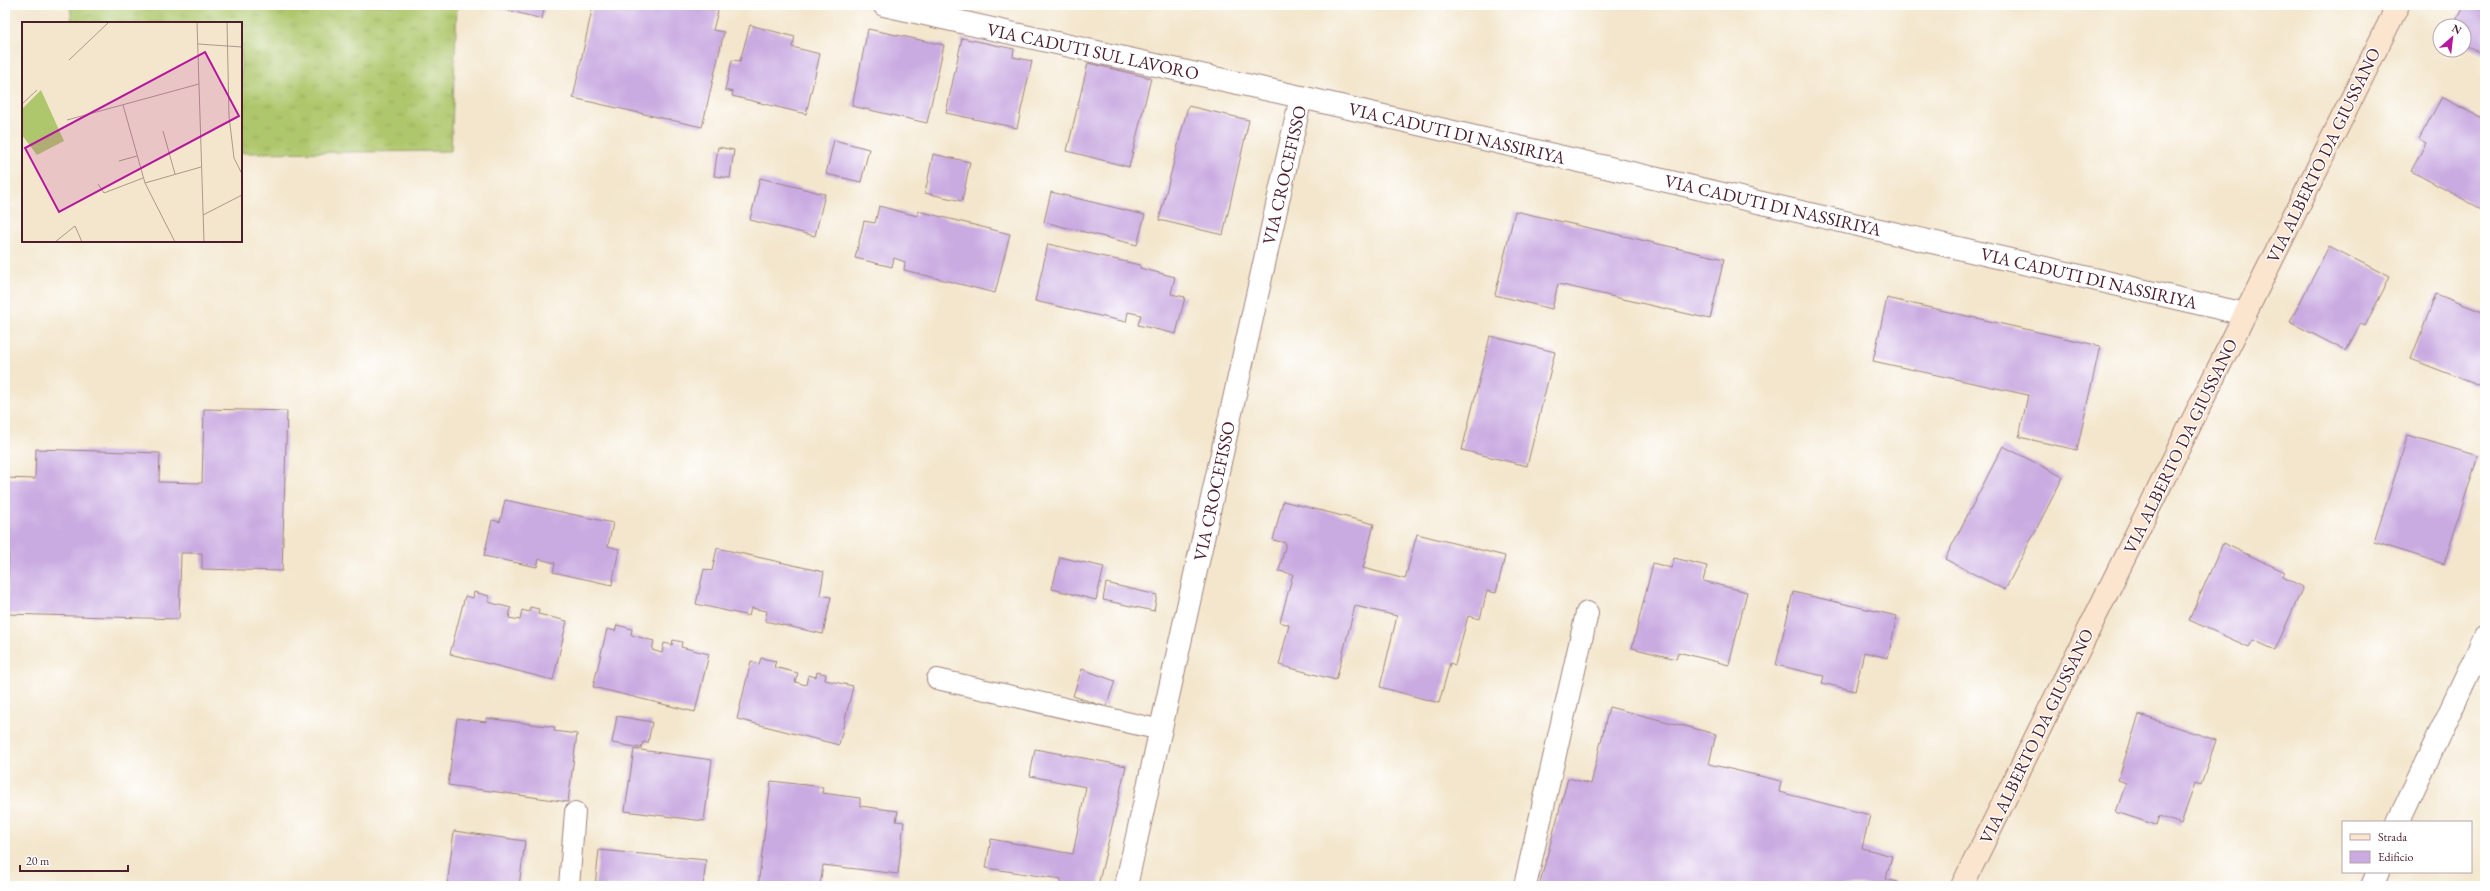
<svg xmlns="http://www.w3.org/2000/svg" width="2490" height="891" viewBox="0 0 2490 891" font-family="'EB Garamond',serif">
  <defs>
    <pattern id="grass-tufts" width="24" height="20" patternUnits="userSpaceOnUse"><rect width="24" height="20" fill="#afc76c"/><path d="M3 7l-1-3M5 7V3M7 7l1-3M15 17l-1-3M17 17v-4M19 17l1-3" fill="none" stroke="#98aa5e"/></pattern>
  </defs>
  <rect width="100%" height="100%" fill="#fff"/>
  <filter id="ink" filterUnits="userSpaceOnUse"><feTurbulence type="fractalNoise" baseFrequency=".025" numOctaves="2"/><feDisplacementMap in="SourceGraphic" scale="8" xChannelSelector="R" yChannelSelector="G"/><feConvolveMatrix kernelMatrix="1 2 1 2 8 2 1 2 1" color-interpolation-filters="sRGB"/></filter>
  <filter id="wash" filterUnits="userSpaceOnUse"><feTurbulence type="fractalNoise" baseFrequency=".012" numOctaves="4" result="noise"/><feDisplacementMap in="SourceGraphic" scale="16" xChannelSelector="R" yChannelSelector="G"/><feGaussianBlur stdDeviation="0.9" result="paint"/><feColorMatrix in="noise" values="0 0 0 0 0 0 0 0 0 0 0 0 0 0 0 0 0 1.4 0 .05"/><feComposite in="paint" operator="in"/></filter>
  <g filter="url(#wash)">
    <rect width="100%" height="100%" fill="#f3e6cc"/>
    <path fill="url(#grass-tufts)" stroke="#7c734c" d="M 70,5 L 457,5 L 451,151 L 241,153 L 241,23 L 72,23 Z"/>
    <g id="blocks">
      <g fill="#c9aae1">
        <path d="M 487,5 L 545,5 L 542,19 Z"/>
        <path d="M 593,5 L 693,5 L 718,11 L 713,30 L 724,32 L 702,127 L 573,98 Z"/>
        <path d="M 2464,5 L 2485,5 L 2485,55 L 2464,45 L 2464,26 L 2453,26 Z"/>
        <path d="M 750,25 L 795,37 L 792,47 L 820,54 L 806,114 L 732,96 L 733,92 L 725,90 L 732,60 L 740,61 Z"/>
        <path d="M 868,29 L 944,45 L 927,123 L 852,106 Z"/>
        <path d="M 962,38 L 1014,49 L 1013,57 L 1032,61 L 1017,128 L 946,113 Z"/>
        <path d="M 1088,63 L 1151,78 L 1129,167 L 1067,151 Z"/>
        <path d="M 2442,97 L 2485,120 L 2485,211 L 2411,171 L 2426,143 L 2419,139 Z"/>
        <path d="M 1188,106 L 1249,120 L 1223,235 L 1159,220 Z"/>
        <path d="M 834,140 L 869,149 L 861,182 L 826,174 Z"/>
        <path d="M 718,147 L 734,150 L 730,178 L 714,176 Z"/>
        <path d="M 933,154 L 970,162 L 962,201 L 925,193 Z"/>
        <path d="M 760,178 L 825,194 L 815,236 L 750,220 Z"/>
        <path d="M 1051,192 L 1145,215 L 1137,245 L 1044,222 Z"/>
        <path d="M 879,206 L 917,216 L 918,211 L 1010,234 L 995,293 L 904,270 L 905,262 L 894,258 L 892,267 L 855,258 L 864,221 L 875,223 Z"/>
        <path d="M 1515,211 L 1724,259 L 1710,319 L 1558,284 L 1552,309 L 1495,295 Z"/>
        <path d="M 1048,244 L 1140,265 L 1140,268 L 1175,277 L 1171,294 L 1185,297 L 1176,334 L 1138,325 L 1141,315 L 1128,312 L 1126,322 L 1035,301 Z"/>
        <path d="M 2329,246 L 2390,277 L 2365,326 L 2360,324 L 2346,351 L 2290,322 Z"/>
        <path d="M 2436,294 L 2485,313 L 2485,388 L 2411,359 Z"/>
        <path d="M 1887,298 L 2100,346 L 2077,450 L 2019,437 L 2028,395 L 1873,361 Z"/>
        <path d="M 1490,336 L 1555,352 L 1527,466 L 1462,450 Z"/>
        <path d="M 204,409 L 287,411 L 282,571 L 202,569 L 202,553 L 181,553 L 179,619 L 7,614 L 9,551 L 5,551 L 5,478 L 35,479 L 36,449 L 160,453 L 159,482 L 202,483 Z"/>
        <path d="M 2408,435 L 2478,456 L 2444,564 L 2374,542 Z"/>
        <path d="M 2003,446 L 2063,477 L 2005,590 L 1945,559 Z"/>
        <path d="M 505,500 L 613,523 L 608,546 L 619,549 L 612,585 L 553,572 L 555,563 L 539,559 L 537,567 L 484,556 L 492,520 L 500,522 Z"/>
        <path d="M 1283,501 L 1374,524 L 1363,568 L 1405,579 L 1417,534 L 1505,556 L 1496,593 L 1487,591 L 1480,619 L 1468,616 L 1455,665 L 1450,663 L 1439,703 L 1380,687 L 1397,616 L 1355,606 L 1336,680 L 1279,665 L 1289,625 L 1280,622 L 1293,574 L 1279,571 L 1286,543 L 1273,540 Z"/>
        <path d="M 2223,543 L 2285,572 L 2283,577 L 2303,587 L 2275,650 L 2253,640 L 2249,647 L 2189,620 Z"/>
        <path d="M 717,548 L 824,572 L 820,595 L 831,597 L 823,634 L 765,621 L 767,611 L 751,608 L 749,616 L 696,604 L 704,569 L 712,571 Z"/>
        <path d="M 1060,557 L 1104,567 L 1096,600 L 1052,589 Z"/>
        <path d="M 1674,558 L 1707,566 L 1703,581 L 1747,592 L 1729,665 L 1678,652 L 1676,659 L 1632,648 L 1653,563 L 1671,568 Z"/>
        <path d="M 1106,583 L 1157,595 L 1154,611 L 1103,600 Z"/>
        <path d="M 474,592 L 489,596 L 488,602 L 511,608 L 509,618 L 520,620 L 522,610 L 529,612 L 530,607 L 539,609 L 538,614 L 567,621 L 553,680 L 450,654 L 465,596 L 473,598 Z"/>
        <path d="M 1793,592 L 1897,616 L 1888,658 L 1864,652 L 1855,691 L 1822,683 L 1824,676 L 1776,665 Z"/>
        <path d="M 617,625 L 632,629 L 631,635 L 654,641 L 652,650 L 662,653 L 664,643 L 672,645 L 673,640 L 682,642 L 681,647 L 709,654 L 695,712 L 593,687 L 607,629 L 615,631 Z"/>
        <path d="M 761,658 L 776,661 L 774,667 L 798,673 L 795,682 L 806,685 L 808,675 L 816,677 L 817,672 L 826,674 L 825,680 L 853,686 L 839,745 L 737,719 L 751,661 L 759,664 Z"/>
        <path d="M 1082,669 L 1115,681 L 1106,707 L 1073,696 Z"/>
        <path d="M 1609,707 L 1716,734 L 1709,764 L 1781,781 L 1779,792 L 1870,815 L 1862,848 L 1892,856 L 1886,879 L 1901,883 L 1900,886 L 1539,886 L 1568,778 L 1591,784 Z"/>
        <path d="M 2139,715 L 2216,740 L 2201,785 L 2195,783 L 2181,824 L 2159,816 L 2156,825 L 2116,812 L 2126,783 L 2118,780 Z"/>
        <path d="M 617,716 L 652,722 L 648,743 L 643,742 L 641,748 L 612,743 Z"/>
        <path d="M 457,718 L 486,722 L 486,718 L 555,727 L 554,731 L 577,734 L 568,802 L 448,785 Z"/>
        <path d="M 634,749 L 712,760 L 704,821 L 625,811 Z"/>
        <path d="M 1035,749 L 1126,766 L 1098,886 L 1060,886 L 1061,879 L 986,868 L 991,839 L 1073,854 L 1086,787 L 1030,776 Z"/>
        <path d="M 771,781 L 823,787 L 822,793 L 860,798 L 860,806 L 898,811 L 896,821 L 904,822 L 898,874 L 823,865 L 820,886 L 758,886 Z"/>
        <path d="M 454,831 L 525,841 L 519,886 L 447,886 Z"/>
        <path d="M 599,850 L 706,860 L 703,886 L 595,886 Z"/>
      </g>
    </g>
  </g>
  <g filter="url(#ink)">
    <use href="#blocks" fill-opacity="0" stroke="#9e827c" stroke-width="1"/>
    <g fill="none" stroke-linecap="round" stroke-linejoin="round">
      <defs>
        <g id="lane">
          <path d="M 937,679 L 1161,730"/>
          <path d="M 569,886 L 575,812"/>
        </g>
        <g id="street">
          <path d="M 884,5 L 1301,97 L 2245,314"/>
          <path d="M 2398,822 L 2485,637"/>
          <path d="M 1126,886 L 1301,97"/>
          <path d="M 1525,886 L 1587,613"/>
          <path d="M 2372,886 L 2378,872"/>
        </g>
        <path id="secondary" d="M 1962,886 L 2398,5"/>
      </defs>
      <use href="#lane" stroke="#9e827c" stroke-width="22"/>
      <use href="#street" stroke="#9e827c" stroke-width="24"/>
      <use href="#secondary" stroke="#9e827c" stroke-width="24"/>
      <use href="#lane" stroke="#fff" stroke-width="20"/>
      <use href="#street" stroke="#fff" stroke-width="22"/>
      <use href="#secondary" stroke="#fce5cf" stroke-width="22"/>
    </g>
  </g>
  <g text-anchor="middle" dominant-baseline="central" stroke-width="3" stroke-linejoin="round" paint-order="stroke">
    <g font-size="18" fill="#4a1f2b" stroke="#fff">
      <text transform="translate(1093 51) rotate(12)">VIA CADUTI SUL LAVORO</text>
      <text transform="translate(1457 133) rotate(13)">VIA CADUTI DI NASSIRIYA</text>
      <text transform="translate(2323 155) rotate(-64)">VIA ALBERTO DA GIUSSANO</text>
      <text transform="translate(1284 175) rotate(-77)">VIA CROCEFISSO</text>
      <text transform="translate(1773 205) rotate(13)">VIA CADUTI DI NASSIRIYA</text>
      <text transform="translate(2089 278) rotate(13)">VIA CADUTI DI NASSIRIYA</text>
      <text transform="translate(2180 446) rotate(-64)">VIA ALBERTO DA GIUSSANO</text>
      <text transform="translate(1214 491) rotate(-78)">VIA CROCEFISSO</text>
      <text transform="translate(2036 736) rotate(-64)">VIA ALBERTO DA GIUSSANO</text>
    </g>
  </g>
  <g transform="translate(22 22)">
    <rect width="220" height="220" fill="#f3e6cc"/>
    <path d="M 19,68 L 42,119 L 15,133 L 0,113 L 0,87 Z" fill="#afc76c"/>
    <path fill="none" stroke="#af968c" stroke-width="1" d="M 175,0 L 182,220M 205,0 L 207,94 L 212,136 L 220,152M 176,22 L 220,25M 47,38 L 87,0M 0,82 L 15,68M 101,83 L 123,161 L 153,220M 45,98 L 177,62M 141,109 L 153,152M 97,139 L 115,134M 123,161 L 179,145M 76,162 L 82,171 L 121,156M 181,193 L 220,173M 33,220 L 53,204 L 60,220"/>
    <path fill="#b5179e" fill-opacity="0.15" stroke="#b5179e" stroke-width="2" d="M 183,30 L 217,94 L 37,190 L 3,126 Z"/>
    <rect width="220" height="220" fill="none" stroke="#4a1f2b" stroke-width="2"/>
  </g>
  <rect width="2490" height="891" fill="none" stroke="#fff" stroke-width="20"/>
  <rect x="2342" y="821" width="130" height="52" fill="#ffffff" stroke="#b7a5aa"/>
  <rect x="2350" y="834" width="20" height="6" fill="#fce5cf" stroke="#b7a5aa"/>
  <text x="2378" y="841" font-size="12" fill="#4a1f2b">Strada</text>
  <rect x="2350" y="851" width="20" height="12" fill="#c9aae1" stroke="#b7a5aa"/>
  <text x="2378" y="861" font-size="12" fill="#4a1f2b">Edificio</text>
  <g transform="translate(2452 38) rotate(28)"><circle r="19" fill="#ffffff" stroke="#b7a5aa"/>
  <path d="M0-3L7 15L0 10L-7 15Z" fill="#b5179e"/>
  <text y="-6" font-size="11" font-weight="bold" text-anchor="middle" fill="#4a1f2b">N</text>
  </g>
  <path d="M20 865v6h108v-6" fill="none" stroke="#4a1f2b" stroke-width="2"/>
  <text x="26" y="865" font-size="12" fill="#4a1f2b" stroke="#ffffff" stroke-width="3" paint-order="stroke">20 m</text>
</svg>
